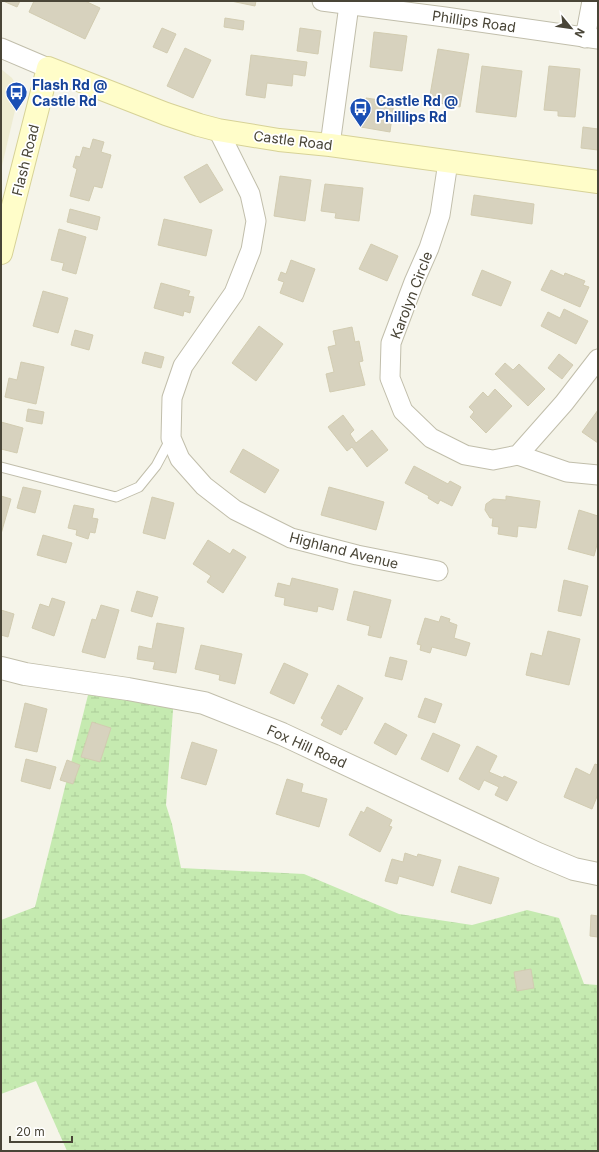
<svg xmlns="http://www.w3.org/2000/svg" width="599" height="1152" viewBox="0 0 599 1152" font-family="Inter,sans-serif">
  <defs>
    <pattern id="wetland-marsh" width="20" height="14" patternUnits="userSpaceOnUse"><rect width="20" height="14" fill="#c5eab0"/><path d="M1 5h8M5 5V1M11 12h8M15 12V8" fill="none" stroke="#abca98"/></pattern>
  </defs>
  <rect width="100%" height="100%" fill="#f5f4e9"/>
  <path fill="#eeecd2" d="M 1,69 L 12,78 L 16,85 L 17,92 L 17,102 L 1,170 Z"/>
  <path fill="url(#wetland-marsh)" d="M 91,683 L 174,697 L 166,805 L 172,824 L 181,868 L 304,874 L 399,914 L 472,925 L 527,910 L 559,918 L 584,984 L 598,985 L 598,1151 L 67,1151 L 36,1081 L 1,1094 L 1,920 L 35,907 Z"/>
  <g fill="#d7d2be" stroke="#d2ccb1">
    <path d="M 3,1 L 20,1 L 17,7 Z"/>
    <path d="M 34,1 L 85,1 L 100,8 L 85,39 L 29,12 Z"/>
    <path d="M 231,1 L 256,1 L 255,6 Z"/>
    <path d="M 225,18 L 244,21 L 243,30 L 224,27 Z"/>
    <path d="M 162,28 L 176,34 L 167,53 L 153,47 Z"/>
    <path d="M 300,28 L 321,31 L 318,54 L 297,51 Z"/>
    <path d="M 374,32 L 407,36 L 402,71 L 370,67 Z"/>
    <path d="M 185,48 L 211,60 L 193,98 L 167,86 Z"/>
    <path d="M 438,49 L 469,54 L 460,107 L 429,101 Z"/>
    <path d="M 251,55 L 307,62 L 305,76 L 293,74 L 292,86 L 267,83 L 265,98 L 246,95 Z"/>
    <path d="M 482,66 L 522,71 L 516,117 L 476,112 Z"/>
    <path d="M 549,66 L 580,69 L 575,117 L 558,116 L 558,111 L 544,110 Z"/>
    <path d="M 366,98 L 394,102 L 390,132 L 361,127 Z"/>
    <path d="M 583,127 L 598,129 L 598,150 L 581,148 Z"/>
    <path d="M 93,139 L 104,142 L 101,152 L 111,155 L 102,188 L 94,186 L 89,201 L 70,196 L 77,169 L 73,167 L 76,156 L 80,157 L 83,147 L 90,149 Z"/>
    <path d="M 207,164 L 223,190 L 200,203 L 184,177 Z"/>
    <path d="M 280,176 L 311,180 L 305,221 L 274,216 Z"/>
    <path d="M 325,184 L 363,188 L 359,221 L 335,218 L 336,213 L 321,211 Z"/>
    <path d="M 474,195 L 534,204 L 532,224 L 471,215 Z"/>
    <path d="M 70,209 L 100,217 L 97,230 L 67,222 Z"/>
    <path d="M 164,219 L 212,230 L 206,256 L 158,245 Z"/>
    <path d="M 59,229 L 86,237 L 76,274 L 62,270 L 64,263 L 51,260 Z"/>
    <path d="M 371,244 L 398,256 L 387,281 L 359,269 Z"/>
    <path d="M 291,260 L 315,269 L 303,302 L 280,293 L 284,282 L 278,280 L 281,272 L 286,274 Z"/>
    <path d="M 482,270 L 511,282 L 501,306 L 472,295 Z"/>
    <path d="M 551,270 L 564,276 L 565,273 L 585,281 L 583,285 L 589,287 L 580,307 L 541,290 Z"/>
    <path d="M 161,283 L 190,291 L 188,296 L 194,297 L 190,313 L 184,311 L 183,316 L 154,308 Z"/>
    <path d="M 43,291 L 68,298 L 58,333 L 33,326 Z"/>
    <path d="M 564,309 L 588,321 L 576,344 L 541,326 L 548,312 L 560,318 Z"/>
    <path d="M 259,326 L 283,344 L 256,381 L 232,363 Z"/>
    <path d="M 352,327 L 355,342 L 359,341 L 363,361 L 359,362 L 365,385 L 330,392 L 326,374 L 334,372 L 328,347 L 336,345 L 333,331 Z"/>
    <path d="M 75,330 L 93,335 L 89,350 L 71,345 Z"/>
    <path d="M 145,352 L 164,357 L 161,368 L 142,363 Z"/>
    <path d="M 559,354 L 573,365 L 562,379 L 548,368 Z"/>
    <path d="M 21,362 L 44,367 L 36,404 L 5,397 L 9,378 L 17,380 Z"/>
    <path d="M 505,363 L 513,370 L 519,364 L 545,389 L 528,406 L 495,374 Z"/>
    <path d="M 495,389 L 512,406 L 486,433 L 470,417 L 474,412 L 469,407 L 483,392 L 488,397 Z"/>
    <path d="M 28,409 L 44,412 L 42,424 L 26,421 Z"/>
    <path d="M 598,410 L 598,443 L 582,432 Z"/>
    <path d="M 343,415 L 354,430 L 350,434 L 356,443 L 372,430 L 388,450 L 367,467 L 352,447 L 347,451 L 328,427 Z"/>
    <path d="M 1,422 L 23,428 L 17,453 L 1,449 Z"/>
    <path d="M 243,449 L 279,470 L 265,493 L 230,472 Z"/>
    <path d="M 414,466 L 448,484 L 450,481 L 461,487 L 452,506 L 440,500 L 438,504 L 428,498 L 429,496 L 405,483 Z"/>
    <path d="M 23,487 L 41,491 L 35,513 L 17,508 Z"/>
    <path d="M 329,487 L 384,502 L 376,530 L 321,515 Z"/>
    <path d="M 1,496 L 11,499 L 1,534 Z"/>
    <path d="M 506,496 L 540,501 L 536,528 L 518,526 L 517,537 L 498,534 L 499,527 L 492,526 L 493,518 L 490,518 L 485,510 L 486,504 L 493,499 L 506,500 Z"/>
    <path d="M 152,497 L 174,503 L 165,539 L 143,533 Z"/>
    <path d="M 74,505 L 94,509 L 92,518 L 98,519 L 95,533 L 90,532 L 88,539 L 76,535 L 77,530 L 68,528 Z"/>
    <path d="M 579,510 L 598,516 L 598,541 L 594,556 L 568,549 Z"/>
    <path d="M 43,535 L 72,543 L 66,563 L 37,555 Z"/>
    <path d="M 208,540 L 230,554 L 233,549 L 246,557 L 223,593 L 207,582 L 211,576 L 193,564 Z"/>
    <path d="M 292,578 L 338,589 L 333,610 L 318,606 L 317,612 L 284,605 L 285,598 L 275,596 L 278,583 L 290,586 Z"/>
    <path d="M 564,580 L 588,586 L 581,616 L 558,611 Z"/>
    <path d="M 137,591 L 158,597 L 152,617 L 131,611 Z"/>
    <path d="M 354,591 L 391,600 L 381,638 L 368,635 L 370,626 L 347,620 Z"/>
    <path d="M 52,598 L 65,602 L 54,636 L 32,628 L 40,604 L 49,607 Z"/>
    <path d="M 101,605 L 119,610 L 105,658 L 82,652 L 92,619 L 96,620 Z"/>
    <path d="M 1,610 L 14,614 L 8,637 L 1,635 Z"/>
    <path d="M 441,616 L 450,619 L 449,622 L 457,625 L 454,638 L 470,643 L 466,656 L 432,647 L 430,653 L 420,650 L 421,645 L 417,644 L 425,618 L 439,622 Z"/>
    <path d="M 157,623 L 184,628 L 176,673 L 153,669 L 155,662 L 137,659 L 139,646 L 152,649 Z"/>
    <path d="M 548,631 L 580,639 L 569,685 L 526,675 L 531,653 L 542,656 Z"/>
    <path d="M 201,645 L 242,654 L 235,684 L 219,680 L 220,675 L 195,669 Z"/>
    <path d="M 390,657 L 407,661 L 402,680 L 385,676 Z"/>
    <path d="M 284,663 L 308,674 L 294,704 L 270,693 Z"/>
    <path d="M 338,685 L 363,698 L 346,730 L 344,729 L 341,735 L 321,725 L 324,720 L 321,718 Z"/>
    <path d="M 425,698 L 442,704 L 435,723 L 418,717 Z"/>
    <path d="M 25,703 L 47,709 L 37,752 L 15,747 Z"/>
    <path d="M 92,722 L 111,728 L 100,762 L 81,757 Z"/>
    <path d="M 385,723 L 407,735 L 396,755 L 374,743 Z"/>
    <path d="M 433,733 L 460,745 L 448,772 L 421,759 Z"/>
    <path d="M 192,742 L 217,750 L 206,785 L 181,778 Z"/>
    <path d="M 477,746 L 497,756 L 489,772 L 503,778 L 504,776 L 517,782 L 507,801 L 495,795 L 499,787 L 484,780 L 479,790 L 459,779 Z"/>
    <path d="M 26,759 L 56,767 L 50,789 L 21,781 Z"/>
    <path d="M 67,760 L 80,765 L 73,784 L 60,780 Z"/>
    <path d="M 595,764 L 598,765 L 598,794 L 592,809 L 564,797 L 576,768 L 590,775 Z"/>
    <path d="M 287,779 L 303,784 L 301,792 L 327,799 L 319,827 L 276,814 Z"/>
    <path d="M 367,807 L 392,820 L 389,826 L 392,827 L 380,852 L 349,835 L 361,811 L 364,813 Z"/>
    <path d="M 405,853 L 417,857 L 418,854 L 441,860 L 433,886 L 399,876 L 397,884 L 385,881 L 392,859 L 403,862 Z"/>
    <path d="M 459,866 L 499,878 L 491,904 L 451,892 Z"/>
    <path d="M 591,915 L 598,916 L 598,937 L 590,936 Z"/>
    <path d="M 531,969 L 534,988 L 517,991 L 514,972 Z"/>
  </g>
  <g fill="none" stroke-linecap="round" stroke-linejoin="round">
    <defs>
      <path id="service" d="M 1,467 L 116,497 L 139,487 L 156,466 L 171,438"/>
      <g id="minor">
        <path d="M 322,1 L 445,17 L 598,39"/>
        <path d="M 585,38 L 592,1"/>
        <path d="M 1,48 L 48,68"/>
        <path d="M 218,130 L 250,194 L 256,221 L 251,250 L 234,293 L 183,366 L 172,398 L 171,438 L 180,459 L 204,486 L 235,510 L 291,538 L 357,555 L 438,571"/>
        <path d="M 330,145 L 349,5"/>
        <path d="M 448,162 L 440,215 L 429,248 L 414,282 L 391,343 L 390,378 L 403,411 L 431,438 L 465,455 L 493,460 L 518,455 L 564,403 L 598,359"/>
        <path d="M 518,455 L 567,472 L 598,475"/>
      </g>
      <path id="tertiary" d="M 1,668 L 25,674 L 128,689 L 204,703 L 282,734 L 538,854 L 574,869 L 598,874"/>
      <path id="secondary" d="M 1,253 L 48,68 L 166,114 L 199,125 L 218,130 L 279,140 L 330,145 L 598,182"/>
    </defs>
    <use href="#service" stroke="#c1beab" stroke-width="11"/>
    <use href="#minor" stroke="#c1beab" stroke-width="21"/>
    <use href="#tertiary" stroke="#c1beab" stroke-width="24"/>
    <use href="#secondary" stroke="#d7d297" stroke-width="24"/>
    <use href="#service" stroke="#fff" stroke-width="9"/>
    <use href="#minor" stroke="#fff" stroke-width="19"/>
    <use href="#tertiary" stroke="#fff" stroke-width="22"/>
    <use href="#secondary" stroke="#fffdc9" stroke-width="22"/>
  </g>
  <defs>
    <symbol id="bus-pin" viewBox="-11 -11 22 30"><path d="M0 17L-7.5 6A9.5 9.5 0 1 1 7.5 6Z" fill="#1a4fb4" stroke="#fff"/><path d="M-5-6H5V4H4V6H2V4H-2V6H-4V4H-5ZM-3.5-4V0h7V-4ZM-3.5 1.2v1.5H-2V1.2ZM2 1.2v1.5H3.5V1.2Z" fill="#fff"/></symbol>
  </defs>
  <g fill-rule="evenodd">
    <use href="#bus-pin" x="4" y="80" width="25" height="34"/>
    <use href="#bus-pin" x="348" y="96" width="25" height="34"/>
  </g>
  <g text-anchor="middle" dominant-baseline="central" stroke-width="3.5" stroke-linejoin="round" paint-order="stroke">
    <g font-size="14" fill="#494537" stroke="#fff">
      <text transform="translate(474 21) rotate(8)">Phillips Road</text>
      <text transform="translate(293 140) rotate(7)">Castle Road</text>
      <text transform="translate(25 160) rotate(-76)">Flash Road</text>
      <text transform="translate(411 295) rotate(-69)">Karolyn Circle</text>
      <text transform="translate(344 550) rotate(14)">Highland Avenue</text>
      <text transform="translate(307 746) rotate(24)">Fox Hill Road</text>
    </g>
    <g font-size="14" font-weight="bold" fill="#164399" stroke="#fff" text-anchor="start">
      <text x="32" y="84">Flash Rd @<tspan x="32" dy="16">Castle Rd</tspan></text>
      <text x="376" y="100">Castle Rd @<tspan x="376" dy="16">Phillips Rd</tspan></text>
    </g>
  </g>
  <rect width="599" height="1152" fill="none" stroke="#494537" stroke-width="4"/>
  <g transform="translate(571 28) rotate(119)" stroke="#ffffff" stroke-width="3" paint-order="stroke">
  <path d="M0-3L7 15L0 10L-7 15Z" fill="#494537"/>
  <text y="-6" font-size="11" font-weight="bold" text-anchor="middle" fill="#494537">N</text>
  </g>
  <path d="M10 1136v6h62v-6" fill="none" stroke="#494537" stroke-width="2"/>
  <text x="16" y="1136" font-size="12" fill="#494537" stroke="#ffffff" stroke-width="3" paint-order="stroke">20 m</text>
</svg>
